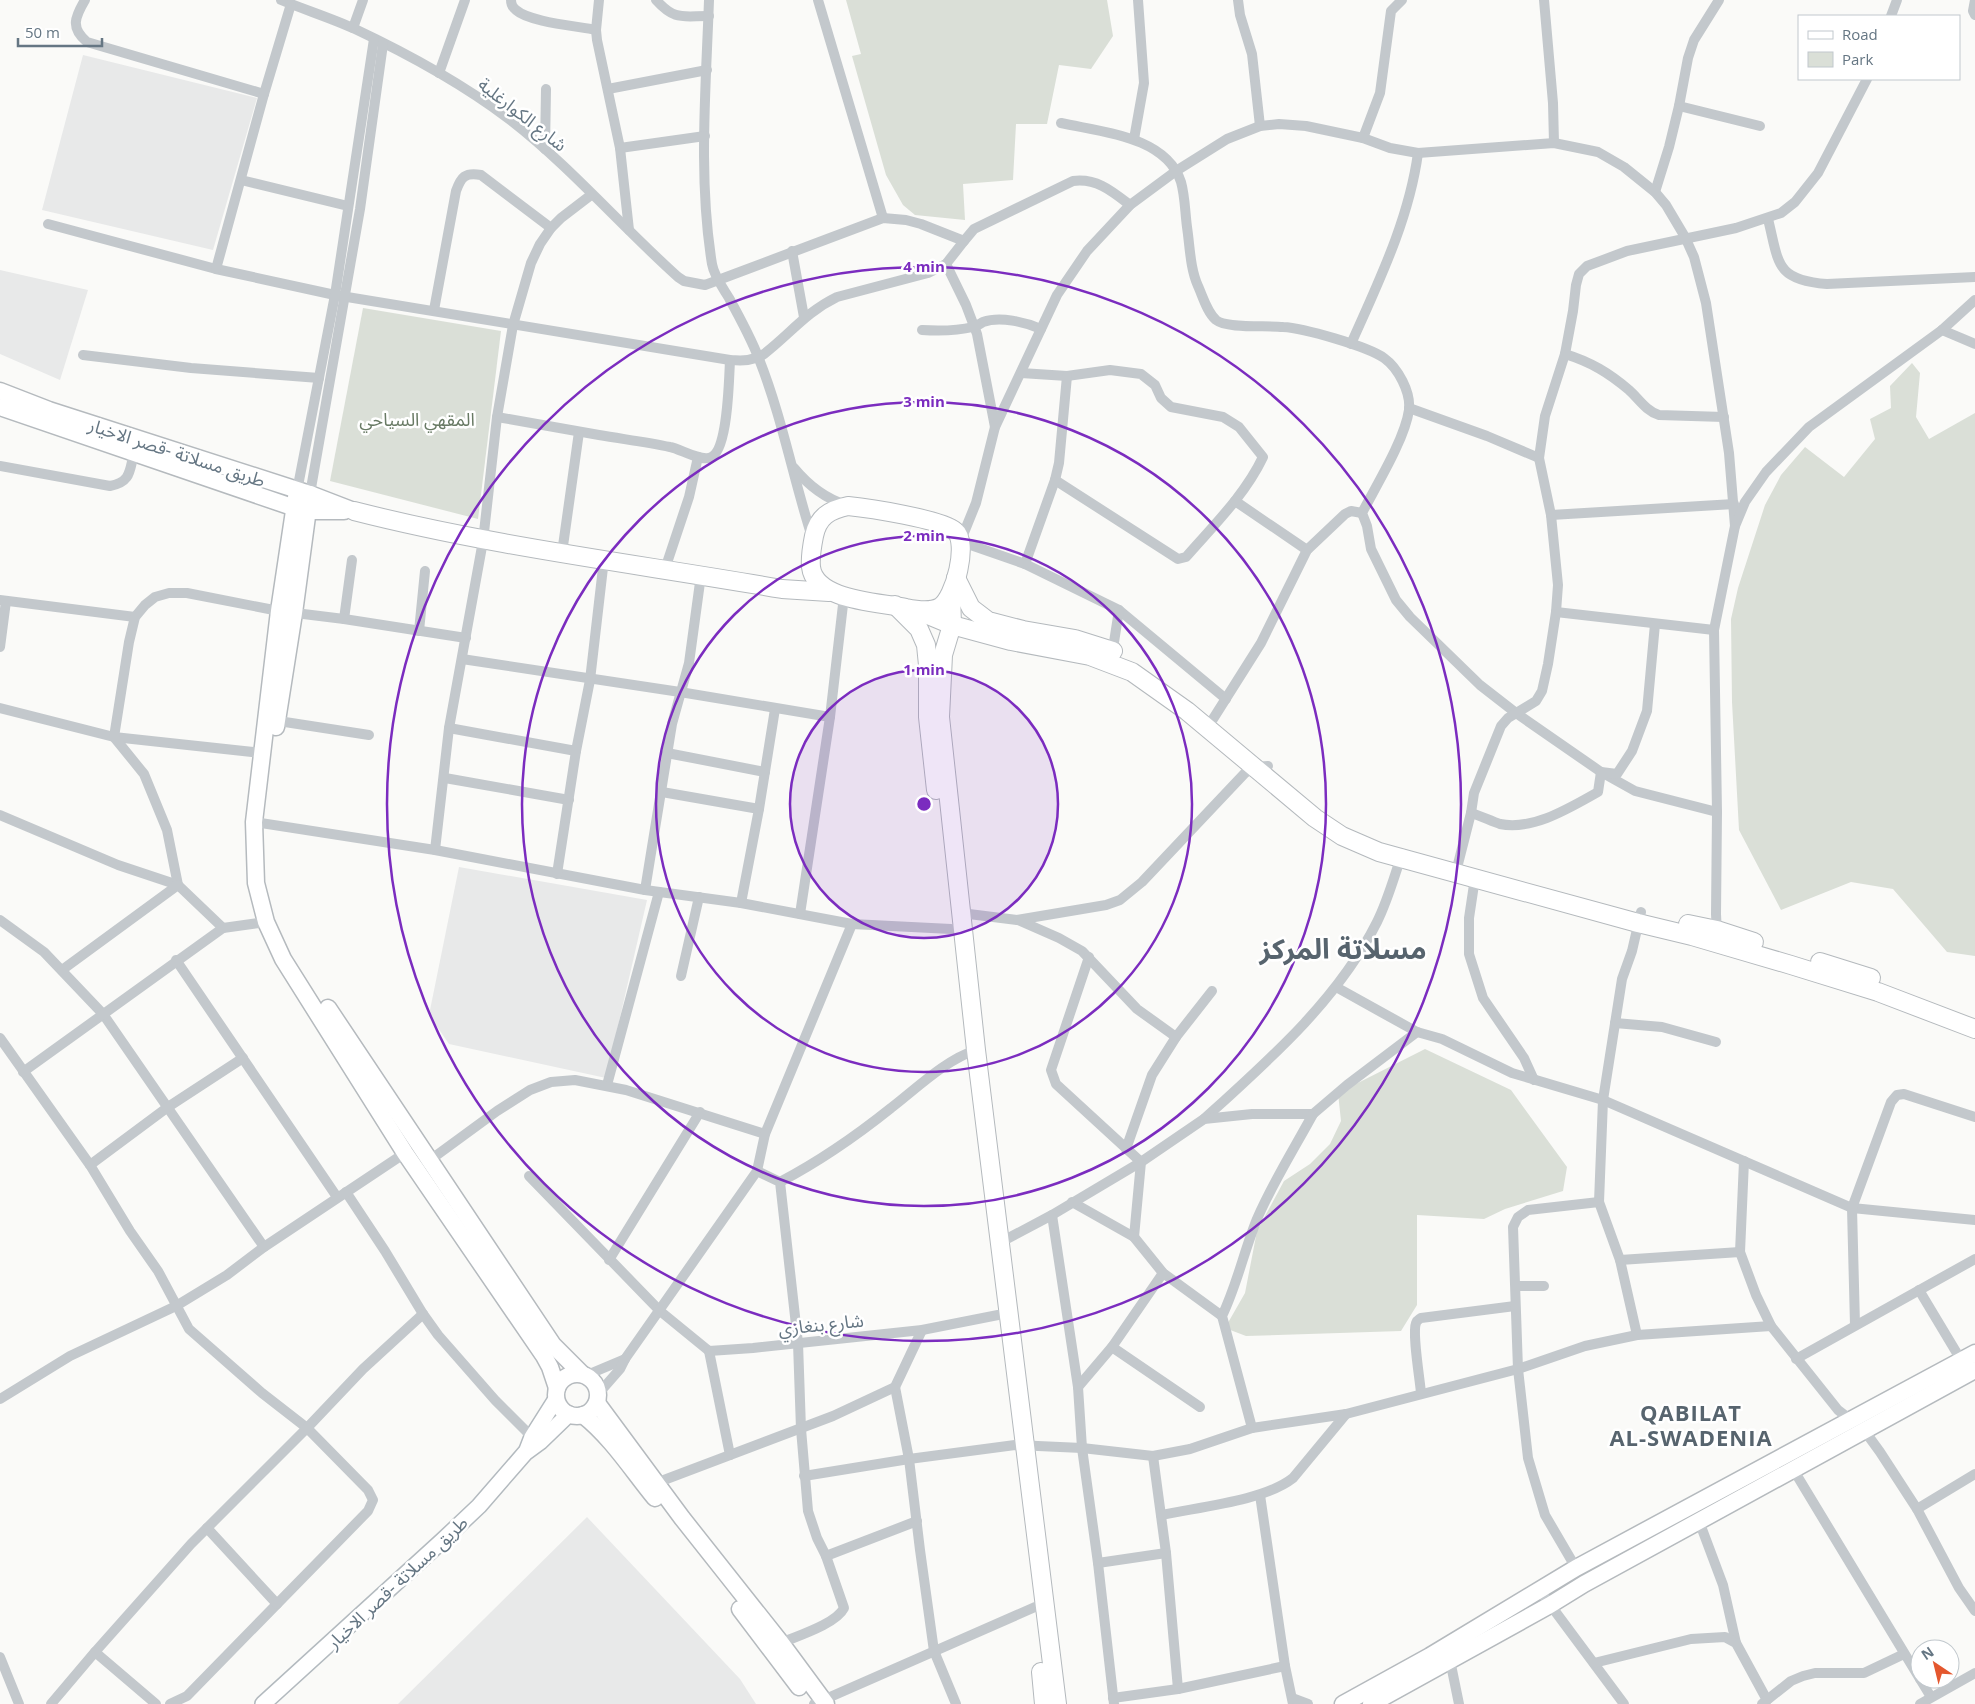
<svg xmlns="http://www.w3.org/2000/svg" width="1975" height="1704" viewBox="0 0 1975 1704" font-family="'Open Sans','Noto Sans Arabic',sans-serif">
  <rect width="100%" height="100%" fill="#fafaf8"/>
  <g fill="#e8e9e9">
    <path d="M 83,55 L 257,98 L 213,250 L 42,210 Z"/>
    <path d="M 0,270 L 88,290 L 60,380 L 0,354 Z"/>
    <path d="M 459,867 L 647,900 L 606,1078 L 449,1044 L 429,1015 Z"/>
    <path d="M 587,1517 L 740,1679 L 756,1704 L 398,1704 Z"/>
  </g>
  <g fill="#dadfd7">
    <path d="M 846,0 L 1107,0 L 1113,36 L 1091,69 L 1059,65 L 1047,124 L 1016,124 L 1013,180 L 963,184 L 965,220 L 915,215 L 903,205 L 886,175 L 852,56 L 861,54 Z"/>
    <path d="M 363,308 L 501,331 L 478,519 L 330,481 Z"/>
    <path d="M 1912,363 L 1920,373 L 1916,417 L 1929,439 L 1975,413 L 1975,956 L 1947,952 L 1893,889 L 1851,882 L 1781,910 L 1739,830 L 1732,702 L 1731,619 L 1738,588 L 1765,505 L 1781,475 L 1805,447 L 1844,477 L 1875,439 L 1870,419 L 1891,408 L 1890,386 Z"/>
    <path d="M 1425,1049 L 1511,1090 L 1567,1167 L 1563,1191 L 1505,1209 L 1484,1219 L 1417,1215 L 1417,1305 L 1401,1331 L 1246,1336 L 1225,1328 L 1245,1293 L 1257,1231 L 1284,1181 L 1310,1164 L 1330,1144 L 1341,1121 L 1338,1093 Z"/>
  </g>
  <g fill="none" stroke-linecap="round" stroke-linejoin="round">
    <defs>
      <g id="secondary">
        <path d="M 527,1450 L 532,1437 L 556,1399"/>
        <path d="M 263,1704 L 443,1540 L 479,1506 L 525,1453 L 540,1442 L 569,1414"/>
      </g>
      <g id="primary">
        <path d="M 0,391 L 49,410 L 310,494 L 354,511"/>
        <path d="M 0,407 L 295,508 L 307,511 L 344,511"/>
        <path d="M 297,491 L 279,611 L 254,822 L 256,883 L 266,922 L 283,959 L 405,1153 L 544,1356 L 550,1367 L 557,1388"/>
        <path d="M 276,727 L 294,613 L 310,494"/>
        <path d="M 328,1008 L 553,1345 L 581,1373"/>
        <circle cx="577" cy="1395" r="21"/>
        <path d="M 597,1403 L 682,1518 L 781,1643 L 826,1704"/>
        <path d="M 583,1415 C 612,1438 632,1470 655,1498"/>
        <path d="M 740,1609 L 799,1687"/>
        <path d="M 1343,1704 L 1430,1656 L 1576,1568 L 1975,1353"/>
        <path d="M 1371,1704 L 1550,1605 L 1584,1584 L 1975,1370"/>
      </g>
      <g id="trunk">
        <path d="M 848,506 C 868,508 941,519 955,531 C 969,542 955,598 940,607 C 931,612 916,610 906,608 C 880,602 815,601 811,567 C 810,557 812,546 814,536 C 818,517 829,510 848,506 Z"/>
        <path d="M 354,511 C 495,547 639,564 782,589 L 829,592"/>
        <path d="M 956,578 L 971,608 L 988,621 L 1023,630 L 1075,639 L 1113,651"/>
        <path d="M 951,594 L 952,625 L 943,655 L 940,717 L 976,1050 L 1057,1704"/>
        <path d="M 895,605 L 919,629 L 926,645 L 928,665 L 928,717 L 936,790"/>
        <path d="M 916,610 L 952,625 L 1011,641 L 1090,656 L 1132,672 L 1187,711 L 1315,818 L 1342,836 L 1379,852 L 1638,923 L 1692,936 L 1791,965 L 1878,992 L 1975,1029"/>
        <path d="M 1688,924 L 1717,930 L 1754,942"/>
        <path d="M 1820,962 L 1871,978"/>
        <path d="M 1041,1672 L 1044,1704"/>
      </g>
    </defs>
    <use href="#secondary" stroke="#b3babf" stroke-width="18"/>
    <use href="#primary" stroke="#b5babe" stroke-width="19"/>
    <use href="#trunk" stroke="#b4b9bd" stroke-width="20"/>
    <g stroke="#c3c8cc" stroke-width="10">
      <path d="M 85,0 C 75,17 70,28 87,42 L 264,94"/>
      <path d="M 281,0 C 305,10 331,18 355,29 C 406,53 464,85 509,119 C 570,166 621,226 678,277 L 684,281 L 705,285 L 883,218 L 906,220 L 921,224 L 964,241 L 974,229 L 1073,181 C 1097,178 1112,191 1130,205"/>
      <path d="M 511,0 C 511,4 512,7 516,10 C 529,22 577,26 596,30"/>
      <path d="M 599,0 L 596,30 L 597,40 L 620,148 L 629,230"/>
      <path d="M 656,0 C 675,21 682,16 709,16"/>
      <path d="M 709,0 C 706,87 698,178 712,264 C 714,276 723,288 729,298 C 740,318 751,338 759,359 C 782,417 793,478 812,537"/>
      <path d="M 818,0 L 883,218"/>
      <path d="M 1238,0 L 1240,15 L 1252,54 L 1260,126"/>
      <path d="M 1544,0 L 1553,103 L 1554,143"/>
      <path d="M 1975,0 L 1973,11 L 1975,15"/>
      <path d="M 1891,16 L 1897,0"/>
      <path d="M 353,28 L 363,0"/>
      <path d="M 439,73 L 465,0"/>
      <path d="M 608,89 L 707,70"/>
      <path d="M 1679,106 L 1760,126"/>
      <path d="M 1061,123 C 1101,132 1166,136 1181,182 C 1185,196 1185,212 1187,227 C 1190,247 1190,268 1198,286 C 1203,297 1207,312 1216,320 C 1227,329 1267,325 1283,327 C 1303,328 1367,346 1384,358 C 1398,368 1411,392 1409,410 C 1405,439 1376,486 1362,513 L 1367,526 L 1371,549 L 1396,600 L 1410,617 L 1480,685 L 1516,713 L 1601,772 L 1635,791 L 1717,812"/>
      <path d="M 1363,138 L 1380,93 L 1391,11 L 1402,0"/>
      <path d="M 1134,139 L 1144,83 L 1138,0"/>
      <path d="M 620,148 L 705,136"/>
      <path d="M 545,149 L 546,89"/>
      <path d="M 241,180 L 348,206"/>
      <path d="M 1655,192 L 1669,147 L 1679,106 L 1688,58 L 1694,40 L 1719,0"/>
      <path d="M 1768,219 C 1779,263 1775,280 1827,284 L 1975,277"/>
      <path d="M 48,224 L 216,269 L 335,295 L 730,360 C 743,361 753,361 764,354 C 790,334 806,312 837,297 L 928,273 L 946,264 L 964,241"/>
      <path d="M 792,251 L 804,317"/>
      <path d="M 946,264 L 966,305 L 977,334 L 995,427"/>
      <path d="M 216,269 L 264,94 L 291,4"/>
      <path d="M 434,310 L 456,191 C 461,177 465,172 481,175 L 551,228"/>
      <path d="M 922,330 C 939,331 956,331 973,327 C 977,326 980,324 983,322 C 1000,316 1025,322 1041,329"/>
      <path d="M 1942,330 L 1975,344"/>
      <path d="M 1351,344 C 1378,283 1409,220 1418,153"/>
      <path d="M 1565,354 C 1591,362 1609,373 1629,390 C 1639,399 1646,411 1659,415 L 1724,417"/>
      <path d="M 83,355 L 191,368 L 319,378"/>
      <path d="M 1021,373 L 1067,376 L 1110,370 L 1141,374 L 1155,385 L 1161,398 L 1171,407 L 1223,417 L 1239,427 L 1263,457 C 1245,495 1213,526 1186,557 L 1178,559 L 1055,480"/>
      <path d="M 1409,408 L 1487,436 L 1539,458"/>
      <path d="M 497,417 C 531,423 565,429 599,435 C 622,439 647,442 670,447 C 681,449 704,464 713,456 C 728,445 729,379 730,360"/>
      <path d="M 0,466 L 110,486 C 133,482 129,468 135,450"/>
      <path d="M 794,468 C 808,485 824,498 846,505"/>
      <path d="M 297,491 L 335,295 L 374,39"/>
      <path d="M 310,494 L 360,209 L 383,44"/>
      <path d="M 1235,501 L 1307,550"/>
      <path d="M 1551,515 L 1734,504"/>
      <path d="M 961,540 L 976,503 L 995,427 L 1057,295 L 1087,251 L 1130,205 L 1176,171 L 1227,139 L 1260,126 L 1279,124 L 1306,126 L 1363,138 L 1390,148 L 1418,153 L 1554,143 L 1598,152 L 1624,167 L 1655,192 L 1666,205 L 1685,237 L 1694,257 L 1706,303 L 1729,453 L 1735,526"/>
      <path d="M 962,542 L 1025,564 L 1119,610 L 1226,699"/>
      <path d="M 562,553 L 579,432"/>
      <path d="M 1025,564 L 1055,480 L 1059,463 L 1067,376"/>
      <path d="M 665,569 L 689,497 L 698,457"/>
      <path d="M 0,600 L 135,617"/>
      <path d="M 1556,612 L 1714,630"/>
      <path d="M 344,619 L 352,560"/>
      <path d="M 419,631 L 425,571"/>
      <path d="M 0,647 L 6,601"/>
      <path d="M 1112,655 L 1119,610"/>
      <path d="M 462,659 L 680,692 L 830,717"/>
      <path d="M 0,708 L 114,737 L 262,753"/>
      <path d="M 1213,719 L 1261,643 L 1307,550 L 1345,514 L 1351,511 L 1362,513"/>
      <path d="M 272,720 L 369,735"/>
      <path d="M 449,728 L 576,751"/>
      <path d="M 667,753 L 765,772"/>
      <path d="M 445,778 L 569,800"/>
      <path d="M 662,792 L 759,809"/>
      <path d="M 1471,813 C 1481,816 1491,821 1500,824 C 1533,831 1571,807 1598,792 L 1601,772 L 1617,774 L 1632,751 L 1647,711 L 1655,624"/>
      <path d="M 0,815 L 118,865 L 178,885"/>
      <path d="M 254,822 L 435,850 L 645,890 L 741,903 L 852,924 L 951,929"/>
      <path d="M 435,850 L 449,728 L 483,541 L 497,417 L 513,325 L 531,263 L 540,244 L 551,228 L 561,218 L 591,195"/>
      <path d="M 1458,864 L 1471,813 L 1474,793 L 1501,726 L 1508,718 L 1536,701 L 1542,691 L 1548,664 L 1556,612 L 1558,585 L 1551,515 L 1539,458 L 1545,416 L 1565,354 L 1573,311 L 1576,285 L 1579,274 L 1587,266 L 1627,251 L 1736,228 L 1781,213 L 1795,202 L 1818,173 L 1867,79"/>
      <path d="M 557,874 L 576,751 L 590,680 L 604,559"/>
      <path d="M 1475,878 L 1469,918 L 1469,954 L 1483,998 L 1524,1058 L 1534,1080"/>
      <path d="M 645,890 L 672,724 L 689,663 L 701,575"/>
      <path d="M 741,903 L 759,809 L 775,709"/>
      <path d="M 961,913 L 1017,920 L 1106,905 L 1120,900 L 1142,882 L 1245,773 L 1254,767 L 1268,766"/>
      <path d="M 800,914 L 830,717 L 844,596"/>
      <path d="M 0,920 L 44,952 L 103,1014 L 264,1247"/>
      <path d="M 1018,920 L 1059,938 L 1082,951 L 1137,1009 L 1176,1037"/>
      <path d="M 223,928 L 178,885 L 167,830 L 144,774 L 114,737 L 129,642 L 135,617 L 145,605 L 155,597 L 169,593 L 187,593 L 279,611 L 344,619 L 466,638"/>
      <path d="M 1717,934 L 1716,914 L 1717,812 L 1714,630 L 1735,526 L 1745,502 L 1766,472 L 1809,427 L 1942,330 L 1975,300"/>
      <path d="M 1089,957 L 1051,1070 L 1056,1084 L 1141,1162 L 1134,1237"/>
      <path d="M 176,960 L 337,1197"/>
      <path d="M 62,970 L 178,885"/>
      <path d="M 681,976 L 699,897"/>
      <path d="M 1336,987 L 1417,1032 L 1442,1039 L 1512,1073 L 1603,1100 L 1852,1208 L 1975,1220"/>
      <path d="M 1615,1023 L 1662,1027 L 1716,1042"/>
      <path d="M 0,1038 L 90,1165 L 130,1231 L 158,1271 L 189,1329 L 262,1393 L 307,1428 L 368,1490 L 373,1500 L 368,1511 L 187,1696 L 170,1704"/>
      <path d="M 23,1072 L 223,928 L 266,922"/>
      <path d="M 607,1085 L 659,892"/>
      <path d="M 1204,1119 C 1268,1061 1338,1000 1377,922 C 1388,900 1394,877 1402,854"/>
      <path d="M 1126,1149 L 1152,1075 L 1176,1037 L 1212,991"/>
      <path d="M 1744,1161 L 1740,1252 L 1756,1295 L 1771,1326 L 1838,1410 L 1864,1430 L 1880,1452 L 1917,1509 L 1959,1588 L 1975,1611"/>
      <path d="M 426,1163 L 497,1111 L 530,1090 L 551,1082 L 575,1080 L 626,1090 L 765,1134"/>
      <path d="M 90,1165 L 168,1107 L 243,1058"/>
      <path d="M 757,1171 L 780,1182 L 798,1343 L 801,1429 L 808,1511 L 817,1538 L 826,1556 L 917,1521"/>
      <path d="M 529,1176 L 660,1311 L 709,1351 L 753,1348 L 922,1330 L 998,1315"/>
      <path d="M 780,1182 C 820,1161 856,1136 891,1108 C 916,1089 945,1060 976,1050"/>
      <path d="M 346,1192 L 385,1251 L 423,1314 L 438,1335 L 495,1400 L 532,1437"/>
      <path d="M 1072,1202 L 1134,1237 L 1163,1273 L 1222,1316"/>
      <path d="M 1052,1215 L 1078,1387 L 1082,1448 L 1098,1563 L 1114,1704"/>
      <path d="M 1001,1242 L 1052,1215 L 1141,1162 L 1204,1119 L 1252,1114 L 1313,1114 L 1347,1085 L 1417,1032"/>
      <path d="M 609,1260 L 700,1112"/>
      <path d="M 1620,1260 L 1740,1252"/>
      <path d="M 1516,1286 L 1544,1286"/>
      <path d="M 1919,1290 L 1961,1360"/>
      <path d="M 1855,1325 L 1852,1208 L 1891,1102 L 1897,1095 L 1904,1094 L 1975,1117"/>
      <path d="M 1637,1335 L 1620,1260 L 1599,1202 L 1603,1100 L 1622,979 L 1632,951 L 1641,912"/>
      <path d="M 1112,1347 L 1200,1407"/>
      <path d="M 709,1351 L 730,1455"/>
      <path d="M 1796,1359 L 1975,1259"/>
      <path d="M 587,1375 L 625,1359"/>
      <path d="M 895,1387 L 909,1459 L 920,1550 L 934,1651 L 956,1704"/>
      <path d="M 1078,1387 L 1112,1347 L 1163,1273"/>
      <path d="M 599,1393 L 620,1369 L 625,1359 L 757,1171 L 765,1134 L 852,924"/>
      <path d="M 1421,1393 C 1420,1380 1412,1333 1416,1323 C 1417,1320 1418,1320 1421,1318 L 1515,1306"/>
      <path d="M 0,1399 L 70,1356 L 176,1306 L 227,1275 L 264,1247 L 405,1153"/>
      <path d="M 1252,1428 L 1222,1316 C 1237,1285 1244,1251 1257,1219 C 1273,1182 1294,1149 1313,1114"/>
      <path d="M 1153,1456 L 1166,1553 L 1178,1689"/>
      <path d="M 1793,1469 L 1920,1679"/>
      <path d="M 804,1476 L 909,1459 L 1015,1445 L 1082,1448 L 1153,1456 L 1190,1449 L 1252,1428 L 1346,1414 L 1518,1369 L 1585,1346 L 1637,1335 L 1771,1326"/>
      <path d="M 656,1483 L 833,1416 L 895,1387 L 922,1330"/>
      <path d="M 1260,1495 L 1285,1666 L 1293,1704"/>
      <path d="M 1917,1509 L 1975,1474"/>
      <path d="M 1161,1515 C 1198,1507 1264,1501 1293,1478 L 1346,1414"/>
      <path d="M 1699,1521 L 1723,1585 L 1736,1643"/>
      <path d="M 207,1528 L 277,1604"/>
      <path d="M 1098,1563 L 1166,1553"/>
      <path d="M 1576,1568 L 1545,1515 L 1528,1458 L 1518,1369 L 1513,1227 L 1518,1217 L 1528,1210 L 1599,1202"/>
      <path d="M 1540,1591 L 1624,1704"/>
      <path d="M 781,1643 C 797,1636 836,1624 844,1608 L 826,1556"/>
      <path d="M 95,1652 L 191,1544 L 307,1428 L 363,1369 L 423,1314"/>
      <path d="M 0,1657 L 19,1704"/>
      <path d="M 1450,1660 L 1459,1704"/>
      <path d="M 1594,1663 L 1691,1639 L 1725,1637 L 1736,1643 L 1767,1700"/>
      <path d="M 1920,1679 L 1931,1697"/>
      <path d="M 1113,1698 L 1178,1689 L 1285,1666"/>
      <path d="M 1292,1698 L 1308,1704"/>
      <path d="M 51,1704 L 95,1652 L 156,1704"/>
      <path d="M 814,1704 L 1035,1607"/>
      <path d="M 1762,1704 L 1791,1681 L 1803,1676 L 1815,1673 L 1864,1673 L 1904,1654"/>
      <path d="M 1920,1704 L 1975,1673"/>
    </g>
    <use href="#secondary" stroke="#fff" stroke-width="15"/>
    <use href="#primary" stroke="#fff" stroke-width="16"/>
    <use href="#trunk" stroke="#fff" stroke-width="18"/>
  </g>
  <circle cx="924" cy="804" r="134" fill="#7b2cbf" fill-opacity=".12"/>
  <g fill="none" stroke="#7b2cbf" stroke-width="2.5">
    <circle cx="924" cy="804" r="134"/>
    <circle cx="924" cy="804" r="268"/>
    <circle cx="924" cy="804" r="402"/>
    <circle cx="924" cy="804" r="537"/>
  </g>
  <g text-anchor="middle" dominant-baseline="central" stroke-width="5" stroke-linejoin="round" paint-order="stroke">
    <g font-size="18" fill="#657683" stroke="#fff">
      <text transform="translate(523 114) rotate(38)">شارع الكوارغلية</text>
      <text transform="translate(177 452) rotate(18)">طريق مسلاتة -قصر الاخيار</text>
      <text transform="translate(821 1324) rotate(-6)">شارع بنغازي</text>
      <text transform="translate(397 1582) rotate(-43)">طريق مسلاتة -قصر الاخيار</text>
    </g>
    <g font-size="18" fill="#687a64" stroke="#fff">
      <text x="417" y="419">المقهي السياحي</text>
    </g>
    <g font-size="22" font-weight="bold" letter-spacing="1" fill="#57646e" stroke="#fff">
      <text x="1691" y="1412">QABILAT<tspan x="1691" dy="25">AL-SWADENIA</tspan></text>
    </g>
    <g font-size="28" font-weight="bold" fill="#57646e" stroke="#fff">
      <text x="1343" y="948">مسلاتة المركز</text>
    </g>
  </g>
  <circle cx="924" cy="804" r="8" fill="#7b2cbf" stroke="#fff" stroke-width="2.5"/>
  <g font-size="15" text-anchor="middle" font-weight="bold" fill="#7b2cbf" stroke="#fff" stroke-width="5" stroke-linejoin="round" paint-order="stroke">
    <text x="924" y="272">4 min</text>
    <text x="924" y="407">3 min</text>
    <text x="924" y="541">2 min</text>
    <text x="924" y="675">1 min</text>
  </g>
  <rect x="1798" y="15" width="162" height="65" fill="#ffffff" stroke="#c1c8cd"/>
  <rect x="1808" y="31" width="25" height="8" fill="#ffffff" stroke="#c1c8cd"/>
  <text x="1842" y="40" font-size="15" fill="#657683">Road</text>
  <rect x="1808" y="52" width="25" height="15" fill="#dadfd7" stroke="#c1c8cd"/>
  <text x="1842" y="65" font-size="15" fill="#657683">Park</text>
  <g transform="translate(1935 1664) rotate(325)"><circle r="24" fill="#ffffff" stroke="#c1c8cd"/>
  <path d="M0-4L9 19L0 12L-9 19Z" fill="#e4572e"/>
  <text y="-8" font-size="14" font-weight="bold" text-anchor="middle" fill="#657683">N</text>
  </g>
  <path d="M18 38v8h84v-8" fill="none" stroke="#657683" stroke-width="2.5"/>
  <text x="25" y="38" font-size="15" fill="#657683" stroke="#ffffff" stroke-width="4" paint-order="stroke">50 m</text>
</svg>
